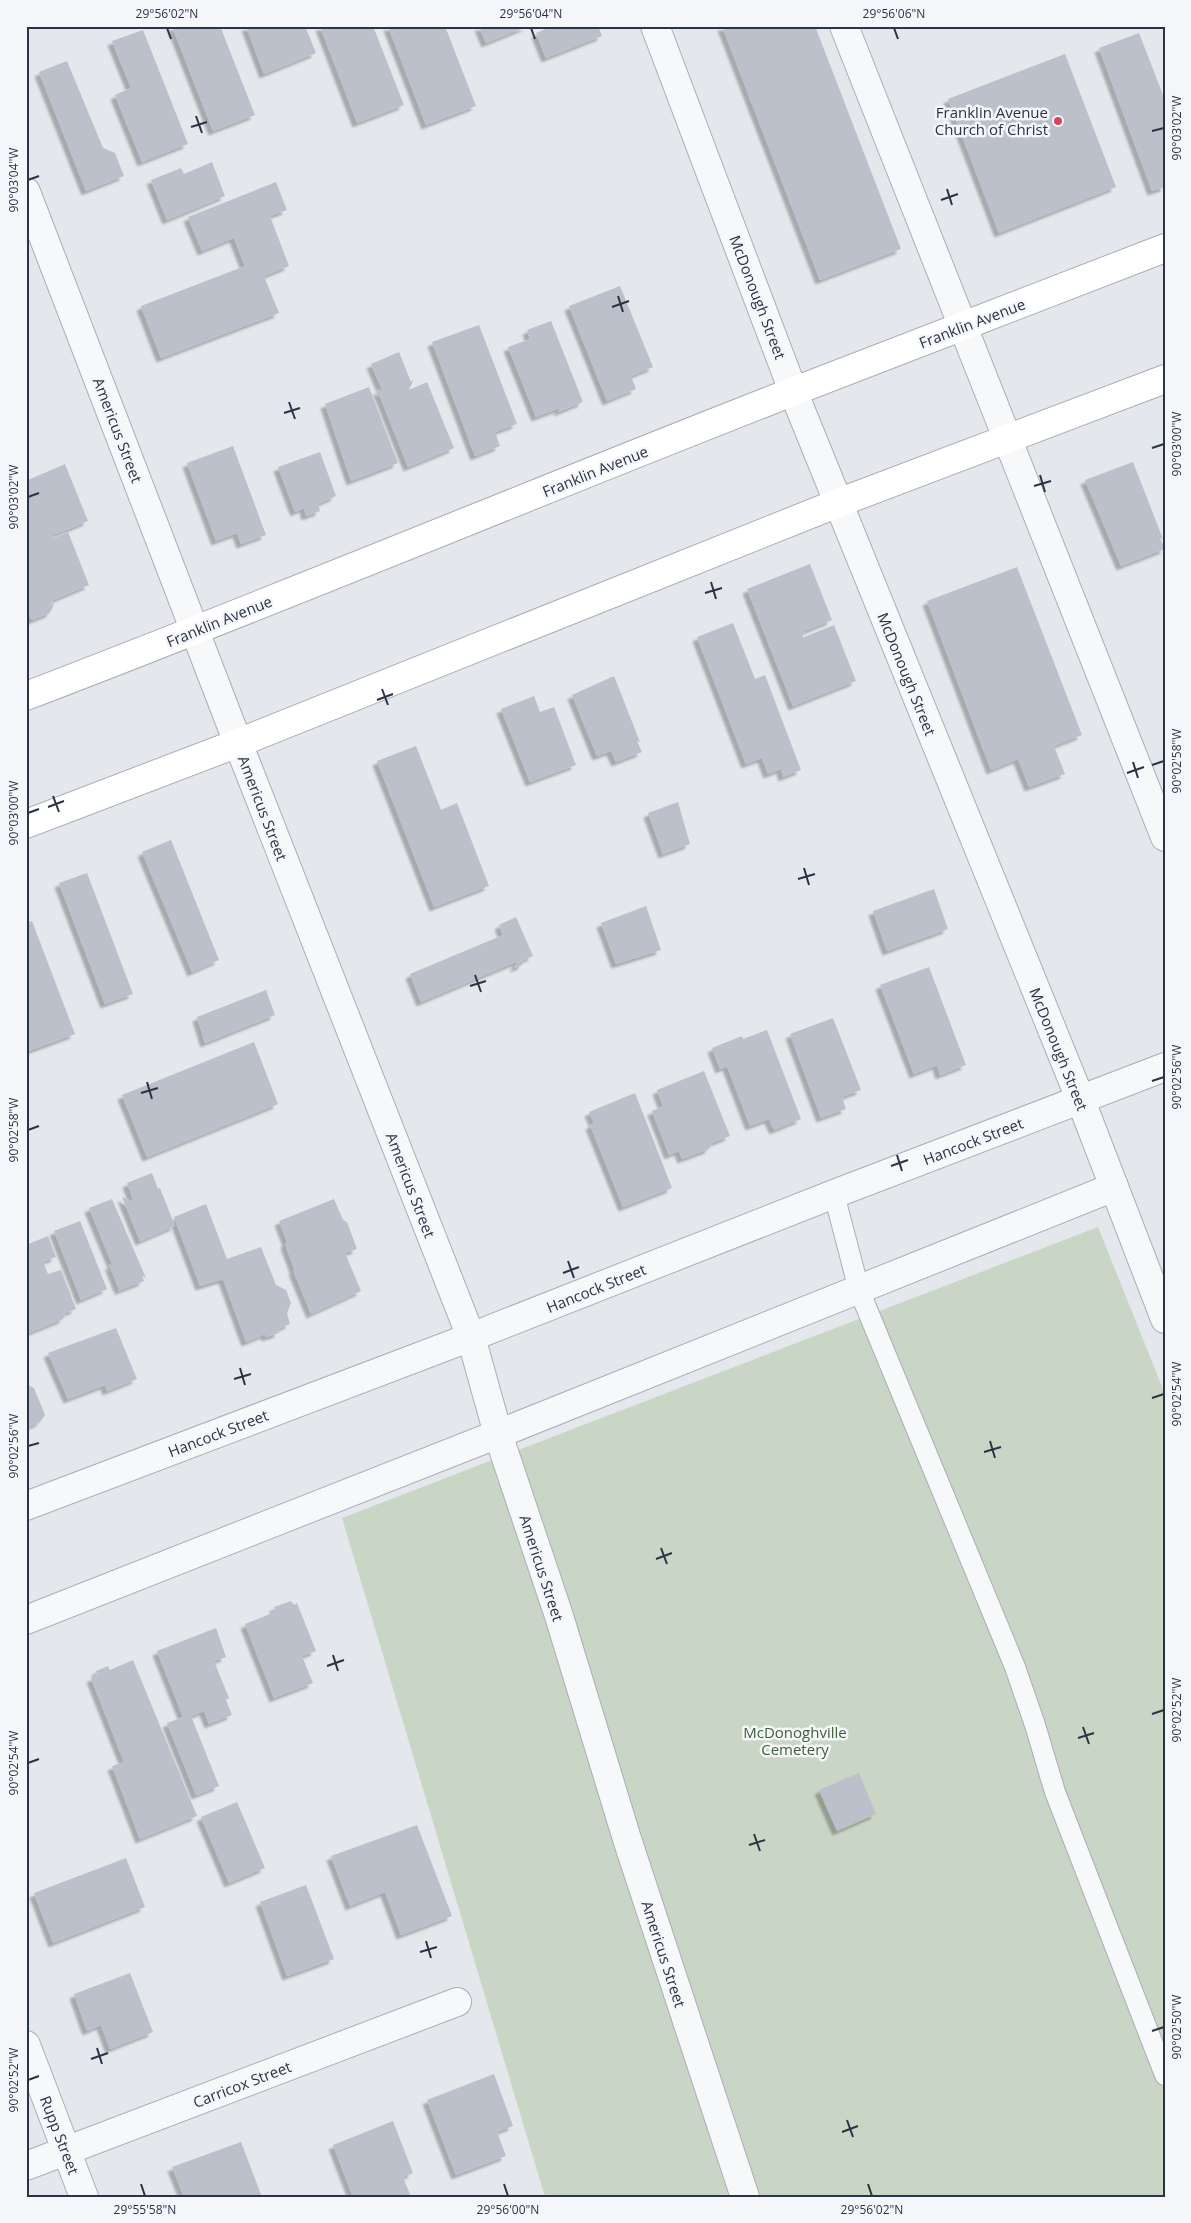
<svg xmlns="http://www.w3.org/2000/svg" width="1191" height="2223" viewBox="0 0 1191 2223" font-family="'Open Sans',sans-serif">
  <defs>
    <filter id="shadow"><feDropShadow dx="-4.5" dy="4.5" stdDeviation="1" flood-color="#0004"/></filter>
  </defs>
  <rect width="100%" height="100%" fill="#e4e7ec"/>
  <path fill="#c9d6c5" d="M 1098,1227 L 1165,1394 L 1165,2197 L 545,2197 L 342,1518 Z"/>
  <g fill="#bbc0ca" filter="url(#shadow)">
    <path d="M 172,26 L 220,26 L 255,115 L 213,131 Z"/>
    <path d="M 246,26 L 305,26 L 316,53 L 264,74 Z"/>
    <path d="M 320,26 L 373,26 L 404,105 L 357,123 Z"/>
    <path d="M 388,26 L 445,26 L 476,106 L 426,125 Z"/>
    <path d="M 479,26 L 528,26 L 486,43 Z"/>
    <path d="M 553,26 L 598,26 L 602,36 L 546,58 L 536,33 Z"/>
    <path d="M 722,26 L 815,26 L 901,249 L 820,280 Z"/>
    <path d="M 143,30 L 188,144 L 142,162 L 115,95 L 131,88 L 112,41 Z"/>
    <path d="M 1139,33 L 1165,100 L 1165,187 L 1152,191 L 1099,48 Z"/>
    <path d="M 1065,54 L 1116,187 L 999,233 L 948,99 Z"/>
    <path d="M 67,61 L 103,148 L 115,153 L 124,176 L 86,191 L 39,72 Z"/>
    <path d="M 212,162 L 225,196 L 167,220 L 151,180 L 181,168 L 184,174 Z"/>
    <path d="M 276,182 L 287,210 L 270,216 L 289,266 L 264,276 L 279,313 L 161,358 L 141,306 L 245,266 L 234,238 L 202,251 L 188,217 Z"/>
    <path d="M 620,286 L 653,367 L 631,376 L 636,389 L 607,401 L 569,306 Z"/>
    <path d="M 551,321 L 583,402 L 558,412 L 560,408 L 536,417 L 508,347 L 530,339 L 527,330 Z"/>
    <path d="M 479,325 L 517,424 L 495,432 L 500,446 L 475,456 L 432,342 Z"/>
    <path d="M 399,352 L 411,382 L 414,379 L 409,390 L 427,382 L 454,448 L 408,467 L 377,389 L 383,392 L 371,364 Z"/>
    <path d="M 369,387 L 398,463 L 351,481 L 325,404 Z"/>
    <path d="M 233,446 L 266,535 L 241,544 L 237,533 L 216,541 L 187,463 Z"/>
    <path d="M 320,452 L 336,496 L 318,504 L 320,511 L 306,516 L 304,508 L 295,512 L 278,467 Z"/>
    <path d="M 1133,462 L 1163,539 L 1160,538 L 1165,549 L 1121,566 L 1085,480 Z"/>
    <path d="M 65,464 L 88,521 L 54,535 L 52,539 L 68,532 L 89,585 L 53,600 L 51,605 L 55,602 L 50,613 L 32,620 L 26,610 L 26,488 L 30,486 L 28,480 Z"/>
    <path d="M 810,564 L 832,620 L 805,631 L 802,638 L 834,625 L 856,681 L 793,706 L 747,589 Z"/>
    <path d="M 1017,567 L 1082,735 L 1054,746 L 1065,774 L 1029,787 L 1018,759 L 991,770 L 927,601 Z"/>
    <path d="M 733,623 L 755,679 L 765,675 L 801,770 L 783,777 L 781,769 L 768,774 L 762,758 L 746,764 L 697,637 Z"/>
    <path d="M 614,676 L 640,742 L 637,741 L 642,752 L 616,762 L 611,751 L 597,756 L 572,695 Z"/>
    <path d="M 534,696 L 540,712 L 554,707 L 576,765 L 530,782 L 501,709 Z"/>
    <path d="M 416,746 L 441,810 L 457,803 L 489,886 L 434,907 L 377,761 Z"/>
    <path d="M 678,802 L 690,844 L 663,854 L 648,813 Z"/>
    <path d="M 171,840 L 219,960 L 192,972 L 142,852 Z"/>
    <path d="M 87,873 L 133,994 L 105,1004 L 59,883 Z"/>
    <path d="M 934,889 L 948,929 L 887,951 L 873,911 Z"/>
    <path d="M 646,906 L 661,950 L 616,964 L 601,923 Z"/>
    <path d="M 516,917 L 533,956 L 524,960 L 522,965 L 514,968 L 518,961 L 421,1002 L 410,974 L 503,935 L 499,925 Z"/>
    <path d="M 32,921 L 75,1034 L 26,1052 L 26,923 Z"/>
    <path d="M 929,967 L 966,1065 L 940,1075 L 937,1065 L 914,1074 L 880,985 Z"/>
    <path d="M 266,990 L 275,1015 L 205,1043 L 197,1017 Z"/>
    <path d="M 833,1018 L 861,1090 L 842,1097 L 846,1109 L 821,1118 L 790,1034 Z"/>
    <path d="M 767,1030 L 801,1119 L 774,1130 L 769,1119 L 750,1126 L 727,1066 L 720,1069 L 712,1048 L 742,1036 L 743,1039 Z"/>
    <path d="M 254,1042 L 278,1104 L 147,1157 L 122,1095 Z"/>
    <path d="M 704,1071 L 730,1136 L 712,1143 L 709,1149 L 682,1159 L 679,1151 L 669,1155 L 652,1111 L 663,1106 L 657,1090 Z"/>
    <path d="M 635,1093 L 672,1188 L 623,1207 L 590,1125 L 594,1123 L 589,1112 Z"/>
    <path d="M 152,1173 L 158,1189 L 160,1188 L 175,1226 L 140,1241 L 122,1197 L 134,1202 L 127,1183 Z"/>
    <path d="M 112,1199 L 146,1278 L 142,1276 L 144,1281 L 118,1291 L 120,1288 L 118,1287 L 109,1264 L 113,1266 L 89,1208 Z"/>
    <path d="M 334,1199 L 343,1220 L 347,1222 L 357,1249 L 345,1253 L 361,1291 L 311,1314 L 293,1270 L 295,1271 L 285,1244 L 287,1242 L 279,1221 Z"/>
    <path d="M 206,1204 L 227,1259 L 261,1247 L 276,1285 L 286,1290 L 291,1303 L 287,1313 L 290,1324 L 278,1329 L 279,1333 L 266,1337 L 265,1334 L 246,1342 L 223,1279 L 200,1286 L 174,1217 Z"/>
    <path d="M 80,1221 L 107,1289 L 81,1300 L 54,1231 Z"/>
    <path d="M 48,1236 L 56,1257 L 43,1262 L 48,1274 L 61,1270 L 76,1309 L 66,1313 L 63,1319 L 26,1334 L 26,1245 Z"/>
    <path d="M 116,1328 L 137,1379 L 107,1391 L 105,1385 L 68,1399 L 48,1353 Z"/>
    <path d="M 28,1385 L 34,1388 L 45,1415 L 40,1422 L 26,1428 L 26,1386 Z"/>
    <path d="M 291,1601 L 294,1605 L 297,1603 L 316,1651 L 302,1656 L 313,1683 L 274,1698 L 245,1624 L 275,1612 L 274,1607 Z"/>
    <path d="M 216,1628 L 226,1657 L 214,1661 L 229,1698 L 226,1700 L 232,1715 L 209,1724 L 204,1711 L 191,1716 L 219,1786 L 196,1795 L 167,1723 L 183,1717 L 157,1651 Z"/>
    <path d="M 133,1660 L 197,1816 L 140,1839 L 112,1766 L 124,1762 L 91,1678 L 98,1675 L 96,1671 L 108,1666 L 110,1670 Z"/>
    <path d="M 859,1773 L 876,1814 L 837,1831 L 819,1790 Z"/>
    <path d="M 237,1802 L 265,1868 L 229,1883 L 201,1817 Z"/>
    <path d="M 417,1825 L 452,1916 L 401,1935 L 385,1892 L 350,1906 L 331,1856 Z"/>
    <path d="M 126,1858 L 145,1907 L 53,1943 L 34,1893 Z"/>
    <path d="M 306,1885 L 334,1959 L 287,1976 L 260,1902 Z"/>
    <path d="M 130,1973 L 153,2032 L 110,2049 L 101,2025 L 87,2031 L 74,1994 Z"/>
    <path d="M 494,2074 L 513,2126 L 497,2132 L 506,2156 L 456,2175 L 427,2100 Z"/>
    <path d="M 393,2121 L 413,2173 L 403,2177 L 411,2197 L 353,2197 L 333,2145 Z"/>
    <path d="M 241,2142 L 262,2197 L 184,2197 L 172,2167 Z"/>
  </g>
  <g fill="none" stroke-linecap="round" stroke-linejoin="round">
    <defs>
      <path id="lane" d="M 834,1194 L 859,1290 L 1015,1667 L 1035,1725 L 1055,1792 L 1165,2075"/>
      <g id="street">
        <path d="M 655,26 L 793,391 L 1081,1101 L 1165,1319"/>
        <path d="M 844,26 L 1165,837"/>
        <path d="M 26,192 L 238,743 L 471,1337 L 498,1434 L 559,1616 L 627,1839 L 745,2197"/>
        <path d="M 26,1506 L 471,1337 L 834,1194 L 1165,1067"/>
        <path d="M 26,1620 L 498,1434 L 1114,1187"/>
        <path d="M 26,2045 L 84,2197"/>
        <path d="M 26,2166 L 457,2002"/>
      </g>
      <g id="secondary">
        <path d="M 26,696 C 283,598 536,492 792,392 C 916,343 1041,297 1165,248"/>
        <path d="M 26,824 L 238,743 L 838,503 L 1165,379"/>
      </g>
    </defs>
    <use href="#lane" stroke="#a9aeb7" stroke-width="22"/>
    <use href="#street" stroke="#a9aeb7" stroke-width="30"/>
    <use href="#secondary" stroke="#a9aeb7" stroke-width="30"/>
    <use href="#lane" stroke="#f7f8fa" stroke-width="20"/>
    <use href="#street" stroke="#f7f8fa" stroke-width="28"/>
    <use href="#secondary" stroke="#fff" stroke-width="28"/>
  </g>
  <path fill="none" stroke="#2b3445" stroke-width="2" d="M 167,28 L 171,39M 531,28 L 535,39M 894,28 L 898,39M 196,116 L 202,133M 191,127 L 207,122M 1152,131 L 1164,128M 28,180 L 39,176M 947,189 L 952,205M 941,200 L 958,194M 618,296 L 623,312M 612,307 L 629,301M 289,402 L 295,419M 284,413 L 300,408M 1152,448 L 1164,444M 1040,475 L 1045,492M 1034,486 L 1051,481M 28,497 L 39,493M 711,582 L 716,599M 705,593 L 722,588M 382,689 L 388,705M 377,700 L 393,694M 1133,762 L 1138,778M 1152,765 L 1164,761M 1127,773 L 1144,767M 53,796 L 59,812M 48,807 L 64,801M 28,813 L 39,809M 804,868 L 809,885M 798,879 L 815,874M 475,975 L 481,992M 470,986 L 486,981M 1152,1081 L 1164,1077M 147,1082 L 152,1099M 141,1093 L 158,1088M 28,1130 L 39,1126M 897,1155 L 902,1171M 891,1166 L 908,1160M 568,1261 L 574,1278M 563,1273 L 579,1267M 240,1368 L 245,1385M 234,1379 L 251,1374M 1152,1398 L 1164,1394M 990,1441 L 995,1458M 28,1446 L 39,1443M 984,1452 L 1001,1447M 661,1548 L 667,1564M 656,1559 L 672,1553M 333,1655 L 338,1671M 327,1666 L 344,1660M 1152,1714 L 1164,1710M 1083,1727 L 1089,1744M 1078,1738 L 1094,1733M 28,1763 L 39,1759M 754,1834 L 760,1851M 749,1845 L 765,1840M 426,1941 L 431,1958M 420,1952 L 437,1947M 1152,2031 L 1164,2027M 97,2048 L 102,2064M 91,2059 L 108,2053M 28,2080 L 39,2076M 847,2120 L 853,2137M 842,2132 L 858,2126M 141,2184 L 145,2196M 504,2184 L 508,2196M 868,2184 L 872,2196"/>
  <circle fill="#d1495b" stroke="#f4f6f9" stroke-width="2" cx="1058" cy="121" r="5"/>
  <g text-anchor="middle" dominant-baseline="central" stroke-width="5" stroke-linejoin="round" paint-order="stroke">
    <g font-size="15" fill="#2b3445" stroke="#f4f6f9" text-anchor="end">
      <text x="1048" y="112">Franklin Avenue<tspan x="1048" dy="17">Church of Christ</tspan></text>
    </g>
    <g font-size="15" fill="#2b3445" stroke="#f4f6f9">
      <text transform="translate(758 297) rotate(69)">McDonough Street</text>
      <text transform="translate(972 323) rotate(-21)">Franklin Avenue</text>
      <text transform="translate(118 430) rotate(69)">Americus Street</text>
      <text transform="translate(595 471) rotate(-22)">Franklin Avenue</text>
      <text transform="translate(219 621) rotate(-22)">Franklin Avenue</text>
      <text transform="translate(907 674) rotate(68)">McDonough Street</text>
      <text transform="translate(263 808) rotate(69)">Americus Street</text>
      <text transform="translate(1059 1049) rotate(68)">McDonough Street</text>
      <text transform="translate(973 1141) rotate(-21)">Hancock Street</text>
      <text transform="translate(411 1185) rotate(69)">Americus Street</text>
      <text transform="translate(596 1288) rotate(-22)">Hancock Street</text>
      <text transform="translate(218 1433) rotate(-21)">Hancock Street</text>
      <text transform="translate(542 1568) rotate(72)">Americus Street</text>
      <text transform="translate(664 1954) rotate(72)">Americus Street</text>
      <text transform="translate(242 2084) rotate(-21)">Carricox Street</text>
      <text transform="translate(60 2135) rotate(69)">Rupp Street</text>
    </g>
    <g font-size="15" fill="#3f6138" stroke="#f4f6f9">
      <text x="795" y="1732">McDonoghville<tspan x="795" dy="17">Cemetery</tspan></text>
    </g>
  </g>
  <rect width="1191" height="2223" fill="none" stroke="#f4f6f9" stroke-width="55"/>
  <rect x="28" y="28" width="1136" height="2168" fill="none" stroke="#2b3445" stroke-width="2"/>
  <g font-size="12" text-anchor="middle" fill="#2b3445">
    <text x="167" y="18">29°56'02"N</text>
    <text x="531" y="18">29°56'04"N</text>
    <text x="894" y="18">29°56'06"N</text>
    <text transform="translate(1177 128) rotate(-90)" y="4">90°03'02"W</text>
    <text transform="translate(14 180) rotate(-90)" y="4">90°03'04"W</text>
    <text transform="translate(1177 444) rotate(-90)" y="4">90°03'00"W</text>
    <text transform="translate(14 497) rotate(-90)" y="4">90°03'02"W</text>
    <text transform="translate(1177 761) rotate(-90)" y="4">90°02'58"W</text>
    <text transform="translate(14 813) rotate(-90)" y="4">90°03'00"W</text>
    <text transform="translate(1177 1077) rotate(-90)" y="4">90°02'56"W</text>
    <text transform="translate(14 1130) rotate(-90)" y="4">90°02'58"W</text>
    <text transform="translate(1177 1394) rotate(-90)" y="4">90°02'54"W</text>
    <text transform="translate(14 1446) rotate(-90)" y="4">90°02'56"W</text>
    <text transform="translate(1177 1710) rotate(-90)" y="4">90°02'52"W</text>
    <text transform="translate(14 1763) rotate(-90)" y="4">90°02'54"W</text>
    <text transform="translate(1177 2027) rotate(-90)" y="4">90°02'50"W</text>
    <text transform="translate(14 2080) rotate(-90)" y="4">90°02'52"W</text>
    <text x="145" y="2214">29°55'58"N</text>
    <text x="508" y="2214">29°56'00"N</text>
    <text x="872" y="2214">29°56'02"N</text>
  </g>
</svg>
